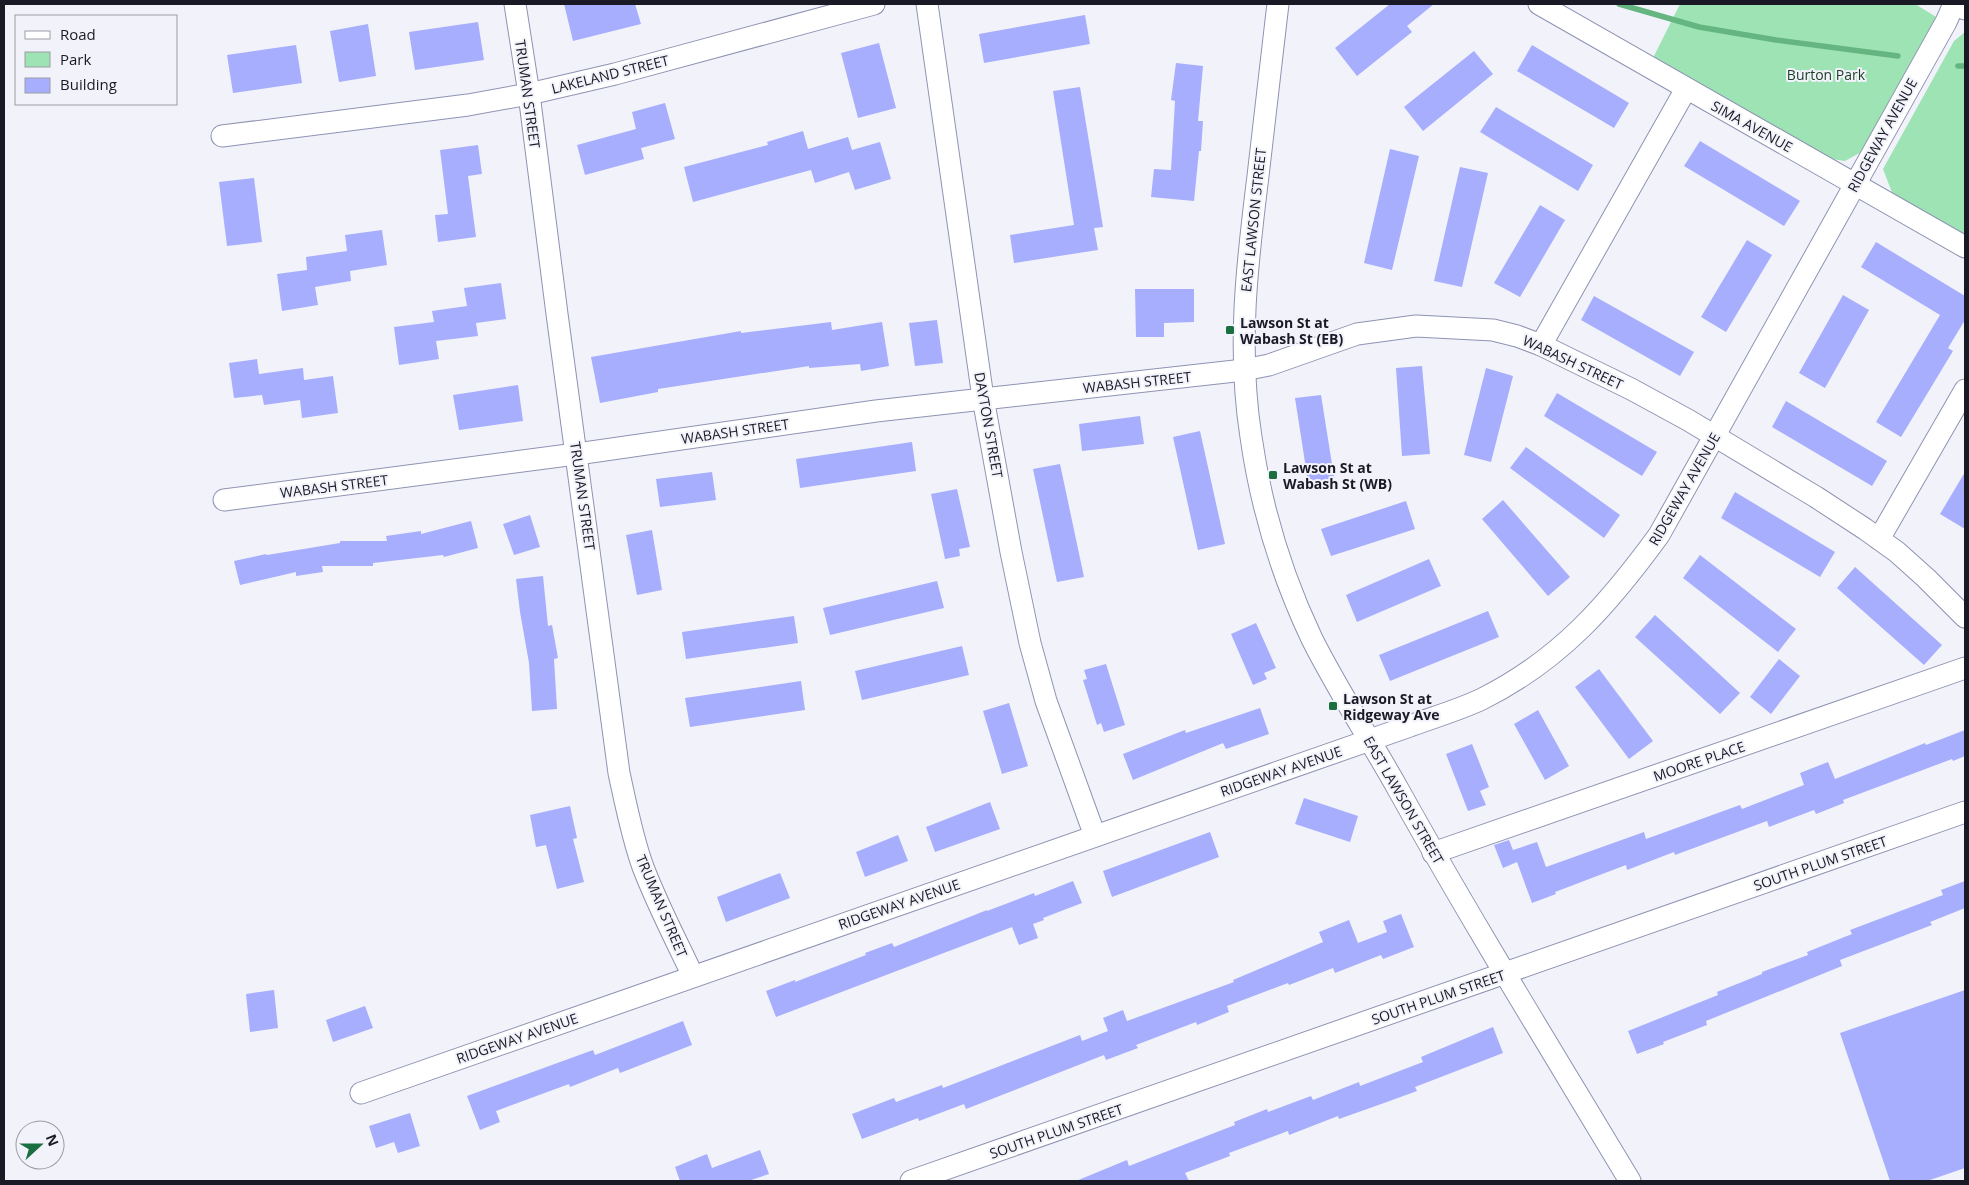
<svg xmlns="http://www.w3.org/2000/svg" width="1969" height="1185" viewBox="0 0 1969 1185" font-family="'Open Sans',sans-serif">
  <rect width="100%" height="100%" fill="#f2f3fa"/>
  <g fill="#9de3b3">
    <path d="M 1680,4 L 1915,4 L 1938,18 L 1865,150 L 1845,161 L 1832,159 L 1653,58 Z"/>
    <path d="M 1965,32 L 1965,236 L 1893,195 L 1883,169 L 1954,41 Z"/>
  </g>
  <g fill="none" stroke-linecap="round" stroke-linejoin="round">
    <g stroke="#64b580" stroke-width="5.5">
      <path d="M 1619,4 L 1699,27 L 1776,40 L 1898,56"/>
      <path d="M 1958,66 L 1965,66"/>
    </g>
  </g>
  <g fill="#a6aefd">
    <path d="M 564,4 L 635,4 L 641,24 L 573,41 Z"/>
    <path d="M 1390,4 L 1434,4 L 1407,26 L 1412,32 L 1357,76 L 1335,48 Z"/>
    <path d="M 1085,15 L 1090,44 L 984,63 L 979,34 Z"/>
    <path d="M 478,22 L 484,60 L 415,70 L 409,32 Z"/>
    <path d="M 368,24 L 376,76 L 339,82 L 330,31 Z"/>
    <path d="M 879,43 L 896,108 L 858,118 L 841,53 Z"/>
    <path d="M 296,45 L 302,83 L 233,93 L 227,55 Z"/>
    <path d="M 1532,45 L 1629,103 L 1614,128 L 1517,71 Z"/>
    <path d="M 1474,51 L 1493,74 L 1423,131 L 1404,107 Z"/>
    <path d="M 1176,63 L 1203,66 L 1198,121 L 1203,121 L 1201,151 L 1199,151 L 1194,201 L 1151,197 L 1154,169 L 1171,170 L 1175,101 L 1171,100 Z"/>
    <path d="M 1080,87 L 1103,227 L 1094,228 L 1098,250 L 1014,263 L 1010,235 L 1074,225 L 1053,91 Z"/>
    <path d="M 665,103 L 675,139 L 641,148 L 644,159 L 585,175 L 577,145 L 636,129 L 632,112 Z"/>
    <path d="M 1496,107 L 1593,165 L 1578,191 L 1480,132 Z"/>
    <path d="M 803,131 L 808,149 L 848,137 L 852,150 L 880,142 L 891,179 L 855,190 L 849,172 L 815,183 L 811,170 L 693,202 L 684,167 L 768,145 L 767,142 Z"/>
    <path d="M 1700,141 L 1800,201 L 1784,226 L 1684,166 Z"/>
    <path d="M 478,145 L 482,174 L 468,176 L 476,237 L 438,242 L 435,215 L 448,214 L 440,150 Z"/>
    <path d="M 1390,149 L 1419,156 L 1392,270 L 1364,263 Z"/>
    <path d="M 1460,167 L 1488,173 L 1462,287 L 1434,281 Z"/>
    <path d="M 254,178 L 262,242 L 227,246 L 219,182 Z"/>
    <path d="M 1540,205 L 1565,220 L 1520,297 L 1494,283 Z"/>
    <path d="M 382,230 L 387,265 L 350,271 L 351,281 L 315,287 L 318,305 L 282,311 L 277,274 L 307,270 L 306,257 L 347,251 L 345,235 Z"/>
    <path d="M 1747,240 L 1772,255 L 1726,332 L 1701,317 Z"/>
    <path d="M 1876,242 L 1965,296 L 1965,320 L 1948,348 L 1953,351 L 1901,437 L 1876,422 L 1940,315 L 1861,267 Z"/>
    <path d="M 501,283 L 506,319 L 476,323 L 478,336 L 436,341 L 439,359 L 399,365 L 394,327 L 434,322 L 432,311 L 467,306 L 464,288 Z"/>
    <path d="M 1135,289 L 1194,289 L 1194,322 L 1164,323 L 1164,337 L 1136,337 Z"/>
    <path d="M 1843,295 L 1869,310 L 1825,388 L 1799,373 Z"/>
    <path d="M 1594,296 L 1694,352 L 1680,376 L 1581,320 Z"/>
    <path d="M 937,320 L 943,363 L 915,366 L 909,323 Z"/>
    <path d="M 831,322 L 832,330 L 882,322 L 889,366 L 861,371 L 860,364 L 809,368 L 809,366 L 658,389 L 658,392 L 600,403 L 591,357 L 741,331 L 741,333 Z"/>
    <path d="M 257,359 L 259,374 L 303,368 L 304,380 L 333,376 L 338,413 L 302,418 L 300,400 L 264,405 L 262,395 L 234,398 L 229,363 Z"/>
    <path d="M 1422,366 L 1430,454 L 1402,456 L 1396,368 Z"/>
    <path d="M 1486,368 L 1513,376 L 1491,462 L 1464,455 Z"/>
    <path d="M 518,385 L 523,421 L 459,430 L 453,395 Z"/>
    <path d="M 1557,393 L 1657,452 L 1642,476 L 1544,416 Z"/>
    <path d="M 1321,395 L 1335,483 L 1309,488 L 1295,398 Z"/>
    <path d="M 1786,401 L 1887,461 L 1872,486 L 1772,427 Z"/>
    <path d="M 1140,416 L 1144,444 L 1082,451 L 1079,424 Z"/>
    <path d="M 1200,431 L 1225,544 L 1198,550 L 1173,437 Z"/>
    <path d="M 912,442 L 916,471 L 800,488 L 796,459 Z"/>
    <path d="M 1526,447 L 1620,515 L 1604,538 L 1510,468 Z"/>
    <path d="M 1060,464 L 1084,577 L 1057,582 L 1033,469 Z"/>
    <path d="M 712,472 L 716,500 L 660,507 L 656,479 Z"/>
    <path d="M 1965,472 L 1965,529 L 1940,514 Z"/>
    <path d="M 957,489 L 970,547 L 959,549 L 960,556 L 945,559 L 931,494 Z"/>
    <path d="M 1735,492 L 1835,552 L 1820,577 L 1721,518 Z"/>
    <path d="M 1503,500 L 1570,577 L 1548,596 L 1482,519 Z"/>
    <path d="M 1406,501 L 1415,529 L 1331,556 L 1321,529 Z"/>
    <path d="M 530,515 L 540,547 L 514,555 L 503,524 Z"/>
    <path d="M 471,521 L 478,548 L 444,557 L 443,555 L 373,563 L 373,566 L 322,566 L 323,572 L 296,576 L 296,572 L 240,585 L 234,561 L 266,554 L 267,555 L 340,543 L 340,541 L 387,541 L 386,536 L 421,531 L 421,534 Z"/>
    <path d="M 652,530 L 662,590 L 637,595 L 626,535 Z"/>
    <path d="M 1700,555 L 1796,629 L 1778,652 L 1683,578 Z"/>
    <path d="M 1429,559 L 1441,586 L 1357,622 L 1346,595 Z"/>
    <path d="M 1855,567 L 1942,645 L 1924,665 L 1837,588 Z"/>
    <path d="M 543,576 L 548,626 L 552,625 L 558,658 L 554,659 L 557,709 L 532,711 L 529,663 L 520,612 L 516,579 Z"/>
    <path d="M 937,581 L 944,608 L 830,635 L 823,608 Z"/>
    <path d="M 1488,611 L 1499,637 L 1390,681 L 1379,655 Z"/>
    <path d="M 1655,615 L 1740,693 L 1720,714 L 1635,637 Z"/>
    <path d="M 794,616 L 798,643 L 686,659 L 682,632 Z"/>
    <path d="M 1256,623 L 1276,668 L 1264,673 L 1267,679 L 1253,685 L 1231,634 Z"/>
    <path d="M 962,646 L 969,675 L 862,700 L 855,671 Z"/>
    <path d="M 1779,659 L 1800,676 L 1771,714 L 1750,697 Z"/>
    <path d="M 1106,664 L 1125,725 L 1104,732 L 1101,723 L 1097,725 L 1083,680 L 1087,679 L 1084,670 Z"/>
    <path d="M 1599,669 L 1653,741 L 1629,759 L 1575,687 Z"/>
    <path d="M 801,681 L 805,710 L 690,727 L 685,698 Z"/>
    <path d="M 1009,703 L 1028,766 L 1002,774 L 983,711 Z"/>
    <path d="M 1260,708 L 1269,734 L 1226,749 L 1223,743 L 1133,780 L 1123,754 L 1185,730 L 1186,733 Z"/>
    <path d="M 1538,710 L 1569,766 L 1545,780 L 1514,724 Z"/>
    <path d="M 1965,730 L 1965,756 L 1953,761 L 1952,759 L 1843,800 L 1844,803 L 1816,814 L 1814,810 L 1769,827 L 1767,821 L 1675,855 L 1674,852 L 1627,870 L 1626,865 L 1555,892 L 1556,894 L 1532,903 L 1517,862 L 1503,868 L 1494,845 L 1509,840 L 1513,850 L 1537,842 L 1546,867 L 1644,832 L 1646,839 L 1740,805 L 1742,809 L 1804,785 L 1800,773 L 1828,762 L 1835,779 L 1925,743 L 1926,745 Z"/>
    <path d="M 1472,744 L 1489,787 L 1480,791 L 1486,805 L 1468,811 L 1446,754 Z"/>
    <path d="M 1304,798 L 1358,816 L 1350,842 L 1295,824 Z"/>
    <path d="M 990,802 L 1000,829 L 935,852 L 926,827 Z"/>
    <path d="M 570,806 L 577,838 L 573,839 L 584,882 L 557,889 L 546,845 L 536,847 L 530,815 Z"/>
    <path d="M 1210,832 L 1219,857 L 1112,897 L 1103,871 Z"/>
    <path d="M 898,835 L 908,861 L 865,877 L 856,852 Z"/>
    <path d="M 780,873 L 790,898 L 726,922 L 717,897 Z"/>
    <path d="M 1073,881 L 1082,903 L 1043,918 L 1044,920 L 1033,924 L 1038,938 L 1019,945 L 1012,927 L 776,1017 L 766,991 L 795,980 L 795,982 L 866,955 L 865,953 L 892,943 L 894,947 L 987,910 L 987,911 L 1034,893 L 1035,896 Z"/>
    <path d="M 1965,881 L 1965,908 L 1930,922 L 1932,925 L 1840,960 L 1842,966 L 1706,1021 L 1707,1025 L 1663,1042 L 1664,1044 L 1637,1054 L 1628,1031 L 1718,995 L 1717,992 L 1762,974 L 1762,972 L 1808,955 L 1807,952 L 1852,934 L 1850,930 L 1943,895 L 1941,890 Z"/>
    <path d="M 1401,914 L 1414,947 L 1383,959 L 1381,955 L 1335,973 L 1333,968 L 1289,985 L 1288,983 L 1227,1006 L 1229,1012 L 1197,1025 L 1196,1022 L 1136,1045 L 1138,1048 L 1106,1060 L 1104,1055 L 966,1109 L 964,1104 L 919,1121 L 918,1118 L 862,1139 L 852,1114 L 894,1098 L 896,1102 L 942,1085 L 943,1088 L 1080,1035 L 1082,1041 L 1108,1031 L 1103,1018 L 1123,1010 L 1127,1021 L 1234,982 L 1233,980 L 1323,942 L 1319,932 L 1349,920 L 1358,943 L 1387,932 L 1383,921 Z"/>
    <path d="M 274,990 L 278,1028 L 250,1032 L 246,994 Z"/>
    <path d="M 1965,990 L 1965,1168 L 1927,1181 L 1890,1181 L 1840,1033 Z"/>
    <path d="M 365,1006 L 373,1028 L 333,1042 L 326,1020 Z"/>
    <path d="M 683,1021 L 692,1045 L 620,1073 L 618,1068 L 570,1087 L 569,1084 L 496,1111 L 500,1122 L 480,1130 L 467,1096 L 593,1050 L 595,1055 Z"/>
    <path d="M 1493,1027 L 1503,1053 L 1415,1087 L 1417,1091 L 1384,1103 L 1339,1119 L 1338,1116 L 1289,1135 L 1288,1131 L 1229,1153 L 1230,1156 L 1185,1173 L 1189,1181 L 1076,1181 L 1127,1160 L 1129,1166 L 1235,1125 L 1234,1122 L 1267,1109 L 1268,1112 L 1311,1096 L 1313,1100 L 1359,1082 L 1360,1086 L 1423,1062 L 1421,1057 Z"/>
    <path d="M 410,1113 L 420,1146 L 398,1153 L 394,1142 L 376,1148 L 369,1126 Z"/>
    <path d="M 760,1150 L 769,1174 L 748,1181 L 680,1181 L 675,1167 L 707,1154 L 712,1168 Z"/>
  </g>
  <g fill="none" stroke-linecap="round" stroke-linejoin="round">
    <defs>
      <g id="minor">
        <path d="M 515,4 L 529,94 L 557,314 L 619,773 C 626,805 632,837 643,867 C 657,904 676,940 693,976"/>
        <path d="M 927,4 L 983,398 L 1011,552 L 1030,643 L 1046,701 L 1095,836"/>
        <path d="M 1278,4 C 1271,61 1265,118 1258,176 C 1247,264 1237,348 1251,437 C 1261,507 1282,576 1312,639 C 1338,691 1370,739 1398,789 C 1472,922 1552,1051 1630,1181"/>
        <path d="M 1539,4 L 1965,247"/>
        <path d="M 222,136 L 468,105 L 529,94 L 615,74 L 874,4"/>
        <path d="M 1541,345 L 1686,89"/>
        <path d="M 224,500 L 591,452 L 876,411 L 1244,370 L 1269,365 L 1357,334 L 1416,326 L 1493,330 L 1517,336 L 1541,345 L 1631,389 L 1688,420 L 1816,497 L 1865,529 L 1897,552 L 1926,578 L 1965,617"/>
        <path d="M 1879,539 L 1965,390"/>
        <path d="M 1433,853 L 1965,668"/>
        <path d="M 361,1093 L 1410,726 C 1434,717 1459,710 1482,699 C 1560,660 1608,605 1659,535 L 1946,22 L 1954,4 L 1965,9"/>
        <path d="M 911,1181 L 1965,812"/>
      </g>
    </defs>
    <use href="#minor" stroke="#8e93b3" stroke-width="23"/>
    <use href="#minor" stroke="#fff" stroke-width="21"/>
  </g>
  <g fill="#1b6e3f" stroke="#f2f3fa" stroke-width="2">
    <rect x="1225" y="325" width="10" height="10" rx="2.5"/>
    <rect x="1268" y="470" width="10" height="10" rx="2.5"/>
    <rect x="1328" y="701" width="10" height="10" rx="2.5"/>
  </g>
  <g text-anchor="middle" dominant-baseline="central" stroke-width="4" stroke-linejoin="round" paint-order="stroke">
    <g font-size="14" fill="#191a26" stroke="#f2f3fa">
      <text transform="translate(610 74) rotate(-14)">LAKELAND STREET</text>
      <text transform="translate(528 94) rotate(82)">TRUMAN STREET</text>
      <text transform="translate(1752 126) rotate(29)">SIMA AVENUE</text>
      <text transform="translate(1882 135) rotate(-61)">RIDGEWAY AVENUE</text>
      <text transform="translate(1253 220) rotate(-84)">EAST LAWSON STREET</text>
      <text transform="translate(1573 362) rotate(25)">WABASH STREET</text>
      <text transform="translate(1137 382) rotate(-6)">WABASH STREET</text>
      <text transform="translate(989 425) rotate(80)">DAYTON STREET</text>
      <text transform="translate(735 431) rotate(-8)">WABASH STREET</text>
      <text transform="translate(334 486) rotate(-7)">WABASH STREET</text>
      <text transform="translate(1684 489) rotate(-60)">RIDGEWAY AVENUE</text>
      <text transform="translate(583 496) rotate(82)">TRUMAN STREET</text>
      <text transform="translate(1699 761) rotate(-19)">MOORE PLACE</text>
      <text transform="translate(1281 771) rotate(-19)">RIDGEWAY AVENUE</text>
      <text transform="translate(1404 800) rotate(60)">EAST LAWSON STREET</text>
      <text transform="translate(1820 863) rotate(-19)">SOUTH PLUM STREET</text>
      <text transform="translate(899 904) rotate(-19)">RIDGEWAY AVENUE</text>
      <text transform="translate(662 906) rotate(67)">TRUMAN STREET</text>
      <text transform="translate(1438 997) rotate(-19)">SOUTH PLUM STREET</text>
      <text transform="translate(517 1038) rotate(-19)">RIDGEWAY AVENUE</text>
      <text transform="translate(1056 1131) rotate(-19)">SOUTH PLUM STREET</text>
    </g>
    <g font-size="14" fill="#1a3d26" stroke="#f2f3fa">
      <text x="1826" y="74">Burton Park</text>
    </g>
    <g font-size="14" font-weight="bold" fill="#191a26" stroke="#f2f3fa" text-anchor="start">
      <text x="1240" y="322">Lawson St at<tspan x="1240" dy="16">Wabash St (EB)</tspan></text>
      <text x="1283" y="467">Lawson St at<tspan x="1283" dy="16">Wabash St (WB)</tspan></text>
      <text x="1343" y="698">Lawson St at<tspan x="1343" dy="16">Ridgeway Ave</tspan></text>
    </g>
  </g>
  <rect width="1969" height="1185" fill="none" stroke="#191a26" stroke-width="10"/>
  <rect x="15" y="15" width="162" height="90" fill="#f2f3fa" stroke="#9b9ca5"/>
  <rect x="25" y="31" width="25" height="8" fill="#ffffff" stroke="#9b9ca5"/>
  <text x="60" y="40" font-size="15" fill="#191a26">Road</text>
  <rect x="25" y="52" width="25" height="15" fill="#9de3b3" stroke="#9b9ca5"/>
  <text x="60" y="65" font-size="15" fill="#191a26">Park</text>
  <rect x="25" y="78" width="25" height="15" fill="#a6aefd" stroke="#9b9ca5"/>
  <text x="60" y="90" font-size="15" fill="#191a26">Building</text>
  <g transform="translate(40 1145) rotate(69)"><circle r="24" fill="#f2f3fa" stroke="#9b9ca5"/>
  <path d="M0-4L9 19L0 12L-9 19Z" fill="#1b6e3f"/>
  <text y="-8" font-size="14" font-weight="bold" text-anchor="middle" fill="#191a26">N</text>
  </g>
</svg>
